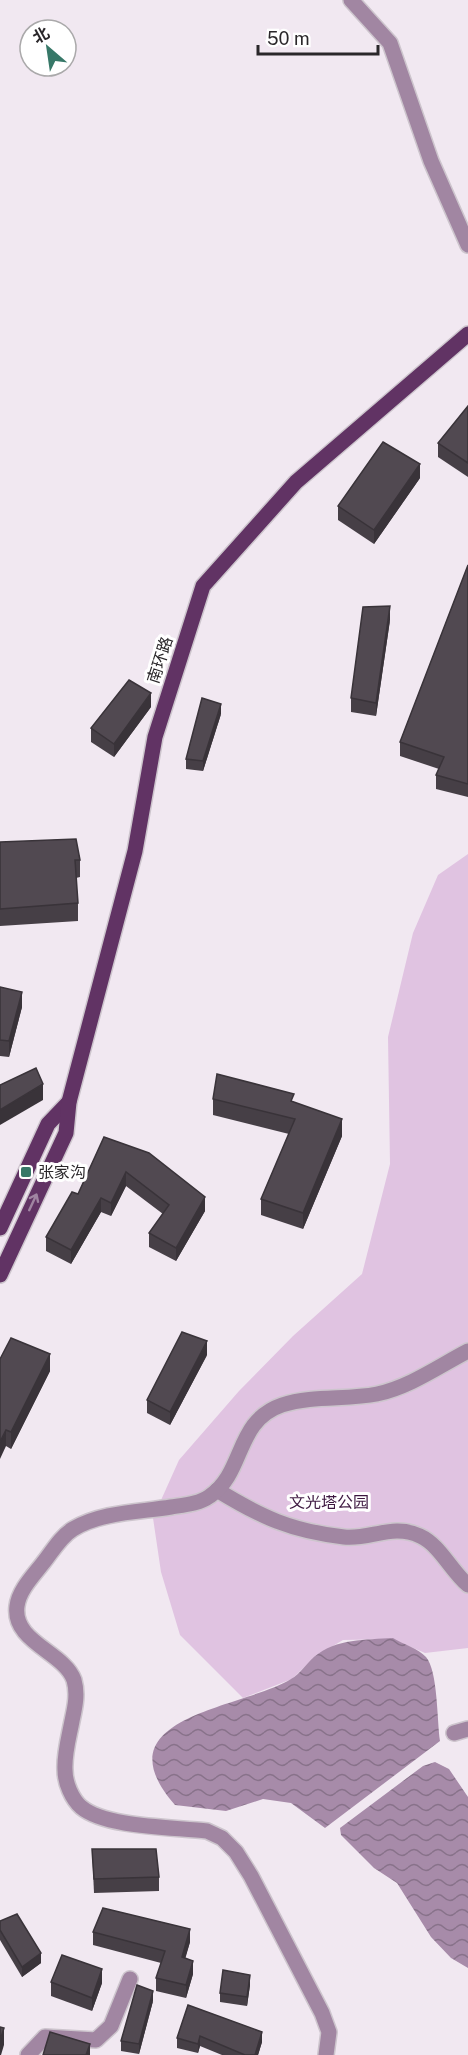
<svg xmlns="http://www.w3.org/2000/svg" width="468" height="2055" viewBox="0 0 468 2055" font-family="'Public Sans','Noto Sans SC',sans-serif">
  <defs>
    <pattern id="water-waves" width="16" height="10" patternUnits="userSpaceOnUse" patternTransform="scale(1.5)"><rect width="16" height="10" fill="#a78ba9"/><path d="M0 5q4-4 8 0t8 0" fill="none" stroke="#88728a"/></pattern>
  </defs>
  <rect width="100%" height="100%" fill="#f1e8f1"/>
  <path fill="#e0c3e1" d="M 468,854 L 468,1648 L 425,1653 L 392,1639 L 343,1640 L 316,1656 L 292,1679 L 243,1698 L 180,1635 L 161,1572 L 153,1518 L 179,1460 L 239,1391 L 293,1336 L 362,1274 L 390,1164 L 388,1037 L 413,933 L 438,875 Z"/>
  <g fill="url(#water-waves)">
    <path d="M 393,1638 C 403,1644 419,1649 426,1657 C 438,1671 437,1720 440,1741 L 325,1828 L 291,1803 L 263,1799 L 226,1811 L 175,1805 C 97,1716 242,1709 291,1679 C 300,1674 306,1664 314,1657 C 337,1638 365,1640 393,1638 Z"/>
    <path d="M 435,1762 L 449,1769 L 468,1797 L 468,1968 L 451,1958 L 431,1937 L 397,1883 L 374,1868 L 341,1835 L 340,1828 L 423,1766 Z"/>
  </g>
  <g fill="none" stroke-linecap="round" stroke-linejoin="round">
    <defs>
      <g id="minor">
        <path d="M 351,0 L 390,43 L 431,161 L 468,245"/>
        <path d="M 217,1490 C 261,1517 291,1531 344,1537 C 370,1540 393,1523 420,1536 C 440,1545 451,1571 468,1585"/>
        <path d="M 454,1733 L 468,1729"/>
        <path d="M 28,2055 L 45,2037 L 96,2040 L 111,2026 L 130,1979"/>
        <path d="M 326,2055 L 329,2032 L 322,2013 L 251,1876 L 236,1852 L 222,1838 L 207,1831 C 175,1827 106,1828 81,1807 C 72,1799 65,1783 65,1770 C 64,1754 69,1737 72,1721 C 75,1707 78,1694 74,1680 C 64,1652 12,1642 17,1606 C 19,1590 33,1576 43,1563 C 52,1552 60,1537 73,1529 C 101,1512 140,1512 171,1507 C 184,1505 199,1504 210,1496 C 245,1472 235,1421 282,1405 C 313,1395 346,1400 377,1394 C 410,1387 439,1366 468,1351"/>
      </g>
      <g id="major">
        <path d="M 0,1228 L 48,1124 L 69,1102"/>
        <path d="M 0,1275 L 66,1133 L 69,1102 L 135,851 L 155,737 L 203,586 L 296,482 L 468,334"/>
      </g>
    </defs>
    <use href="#minor" stroke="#cdc5cd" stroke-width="18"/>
    <use href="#major" stroke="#cdc5cd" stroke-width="18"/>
    <use href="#minor" stroke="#a186a2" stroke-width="15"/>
    <use href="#major" stroke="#613364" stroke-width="15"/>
  </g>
  <g fill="#463f46">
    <path d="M 468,406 L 468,477 L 438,457 L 438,443 Z"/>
    <path d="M 420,478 L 374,544 L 338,520 L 338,506 Z"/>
    <path d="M 468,565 L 468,797 L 436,789 L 436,775 L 439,769 L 400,756 L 400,742 Z"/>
    <path d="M 390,620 L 376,716 L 351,712 L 351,698 Z"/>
    <path d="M 151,707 L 114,757 L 91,742 L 91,728 Z"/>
    <path d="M 221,714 L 203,771 L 186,769 L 186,759 Z"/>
    <path d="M 0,842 L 80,860 L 80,877 L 76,878 L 78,903 L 78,921 L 0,926 Z"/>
    <path d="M 0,987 L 22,1007 L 9,1057 L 0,1056 Z"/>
    <path d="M 213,1099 L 294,1102 L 342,1136 L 303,1229 L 261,1215 L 261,1199 L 289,1134 L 213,1115 Z"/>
    <path d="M 104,1137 L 205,1211 L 176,1261 L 149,1247 L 149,1233 L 163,1214 L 126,1186 L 111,1216 L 101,1212 L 71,1264 L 46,1251 L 46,1237 L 78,1194 Z"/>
    <path d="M 207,1355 L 170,1425 L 147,1413 L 147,1400 Z"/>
    <path d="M 0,1359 L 50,1371 L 11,1449 L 6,1446 Z"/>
    <path d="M 92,1849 L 159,1877 L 159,1891 L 94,1893 Z"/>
    <path d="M 0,1921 L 41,1963 L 22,1977 L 0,1940 Z"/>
    <path d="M 93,1932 L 190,1942 L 185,1958 L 193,1974 L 186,1998 L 156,1991 L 156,1978 L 161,1963 L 93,1945 Z"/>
    <path d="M 51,1982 L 102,1983 L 92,2011 L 51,1996 Z"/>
    <path d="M 250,1985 L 247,2006 L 220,2002 L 220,1993 Z"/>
    <path d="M 153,2001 L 139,2054 L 121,2051 L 121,2041 Z"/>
    <path d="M 188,2005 L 262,2042 L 258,2055 L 222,2055 L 200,2046 L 198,2053 L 177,2048 L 177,2038 Z"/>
  </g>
  <g fill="#393339">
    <path d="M 420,464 L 420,478 L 374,544 L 374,530 Z"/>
    <path d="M 390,606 L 390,620 L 376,716 L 376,703 Z"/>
    <path d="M 151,693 L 151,707 L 114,757 L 114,744 Z"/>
    <path d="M 221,704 L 221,714 L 203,771 L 203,761 Z"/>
    <path d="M 22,992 L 22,1007 L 9,1057 L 9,1041 Z"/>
    <path d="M 43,1084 L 43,1100 L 0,1125 L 0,1110 Z"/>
    <path d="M 342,1119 L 342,1136 L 303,1229 L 303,1213 Z"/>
    <path d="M 126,1172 L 126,1186 L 111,1216 L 111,1203 Z"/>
    <path d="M 205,1197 L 205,1211 L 176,1261 L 176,1248 Z"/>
    <path d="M 101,1198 L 101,1212 L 71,1264 L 71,1250 Z"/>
    <path d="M 207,1341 L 207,1355 L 170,1425 L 170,1412 Z"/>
    <path d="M 50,1354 L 50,1371 L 11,1449 L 11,1432 Z"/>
    <path d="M 6,1430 L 6,1446 L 0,1459 L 0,1442 Z"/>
    <path d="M 190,1929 L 190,1942 L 182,1970 L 182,1957 Z"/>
    <path d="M 41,1953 L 41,1963 L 22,1977 L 22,1967 Z"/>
    <path d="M 193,1961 L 193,1974 L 186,1998 L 186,1985 Z"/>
    <path d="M 102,1969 L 102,1983 L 92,2011 L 92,1998 Z"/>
    <path d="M 250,1975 L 250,1985 L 247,2006 L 247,1997 Z"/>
    <path d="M 153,1991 L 153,2001 L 139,2054 L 139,2044 Z"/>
    <path d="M 4,2028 L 4,2045 L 1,2055 L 0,2055 L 0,2040 Z"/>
    <path d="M 262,2032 L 262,2042 L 258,2055 L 255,2055 Z"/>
    <path d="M 200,2036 L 200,2046 L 198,2053 L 198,2044 Z"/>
    <path d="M 90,2044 L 90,2055 L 86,2055 Z"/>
  </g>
  <g fill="#514951" stroke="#393339" stroke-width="1.5">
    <path d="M 468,406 L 468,463 L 438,443 Z"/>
    <path d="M 383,442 L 420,464 L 374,530 L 338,506 Z"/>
    <path d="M 468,565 L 468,784 L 436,775 L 444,757 L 400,742 Z"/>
    <path d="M 390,606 L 376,703 L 351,698 L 363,607 Z"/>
    <path d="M 129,680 L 151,693 L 114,744 L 91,728 Z"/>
    <path d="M 202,698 L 221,704 L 203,761 L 186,759 Z"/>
    <path d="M 76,839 L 80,860 L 75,860 L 78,903 L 0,909 L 0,842 Z"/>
    <path d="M 0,987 L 22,992 L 9,1041 L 0,1040 Z"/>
    <path d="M 36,1068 L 43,1084 L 0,1110 L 0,1085 Z"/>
    <path d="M 217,1074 L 294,1094 L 291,1101 L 342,1119 L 303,1213 L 261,1199 L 295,1119 L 213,1099 Z"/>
    <path d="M 104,1137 L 149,1153 L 205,1197 L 176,1248 L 149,1233 L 169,1205 L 126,1172 L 111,1203 L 101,1198 L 71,1250 L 46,1237 L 72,1192 L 78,1194 Z"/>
    <path d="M 182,1332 L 207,1341 L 170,1412 L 147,1400 Z"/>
    <path d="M 11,1338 L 50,1354 L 11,1432 L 6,1430 L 0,1442 L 0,1359 Z"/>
    <path d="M 92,1849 L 156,1849 L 159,1877 L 94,1879 Z"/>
    <path d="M 103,1908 L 190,1929 L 182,1957 L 193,1961 L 186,1985 L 156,1978 L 165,1951 L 93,1932 Z"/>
    <path d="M 17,1914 L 41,1953 L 22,1967 L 0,1930 L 0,1921 Z"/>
    <path d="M 62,1955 L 102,1969 L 92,1998 L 51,1982 Z"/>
    <path d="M 223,1970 L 250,1975 L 247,1997 L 220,1993 Z"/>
    <path d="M 137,1985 L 153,1991 L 139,2044 L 121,2041 Z"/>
    <path d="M 188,2005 L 262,2032 L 255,2055 L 245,2055 L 200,2036 L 198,2044 L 177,2038 Z"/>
    <path d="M 0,2027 L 4,2028 L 0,2040 Z"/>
    <path d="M 50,2032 L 90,2044 L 86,2055 L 43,2055 Z"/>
  </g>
  <defs><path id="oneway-shaft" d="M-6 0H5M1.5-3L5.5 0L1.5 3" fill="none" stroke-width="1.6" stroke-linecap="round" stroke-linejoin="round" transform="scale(1.5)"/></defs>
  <use stroke="#a085a2" href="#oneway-shaft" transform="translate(33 1202) rotate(-65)"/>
  <rect fill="#377868" stroke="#fff" stroke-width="2" x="20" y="1166" width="12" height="12" rx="3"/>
  <g text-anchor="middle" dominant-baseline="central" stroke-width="6" stroke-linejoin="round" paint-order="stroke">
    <g font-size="16" fill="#2a272a" stroke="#fff">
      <text transform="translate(160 660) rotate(-72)">南环路</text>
    </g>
    <g font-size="16" fill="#2a272a" stroke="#fff" text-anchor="start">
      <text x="38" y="1172">张家沟</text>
    </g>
    <g font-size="16" fill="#3d1840" stroke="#fff">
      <text x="329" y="1502">文光塔公园</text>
    </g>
  </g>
  <g transform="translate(48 48) rotate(331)"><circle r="28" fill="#ffffff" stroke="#aaa9aa" stroke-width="1.5"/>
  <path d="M0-4.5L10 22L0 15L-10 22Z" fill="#377868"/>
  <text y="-9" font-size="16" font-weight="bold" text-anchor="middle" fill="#2a272a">北</text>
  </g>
  <path d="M258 45v9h120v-9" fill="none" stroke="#2a272a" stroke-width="3"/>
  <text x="267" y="45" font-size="18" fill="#2a272a" stroke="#ffffff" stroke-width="4.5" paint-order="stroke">50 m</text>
</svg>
